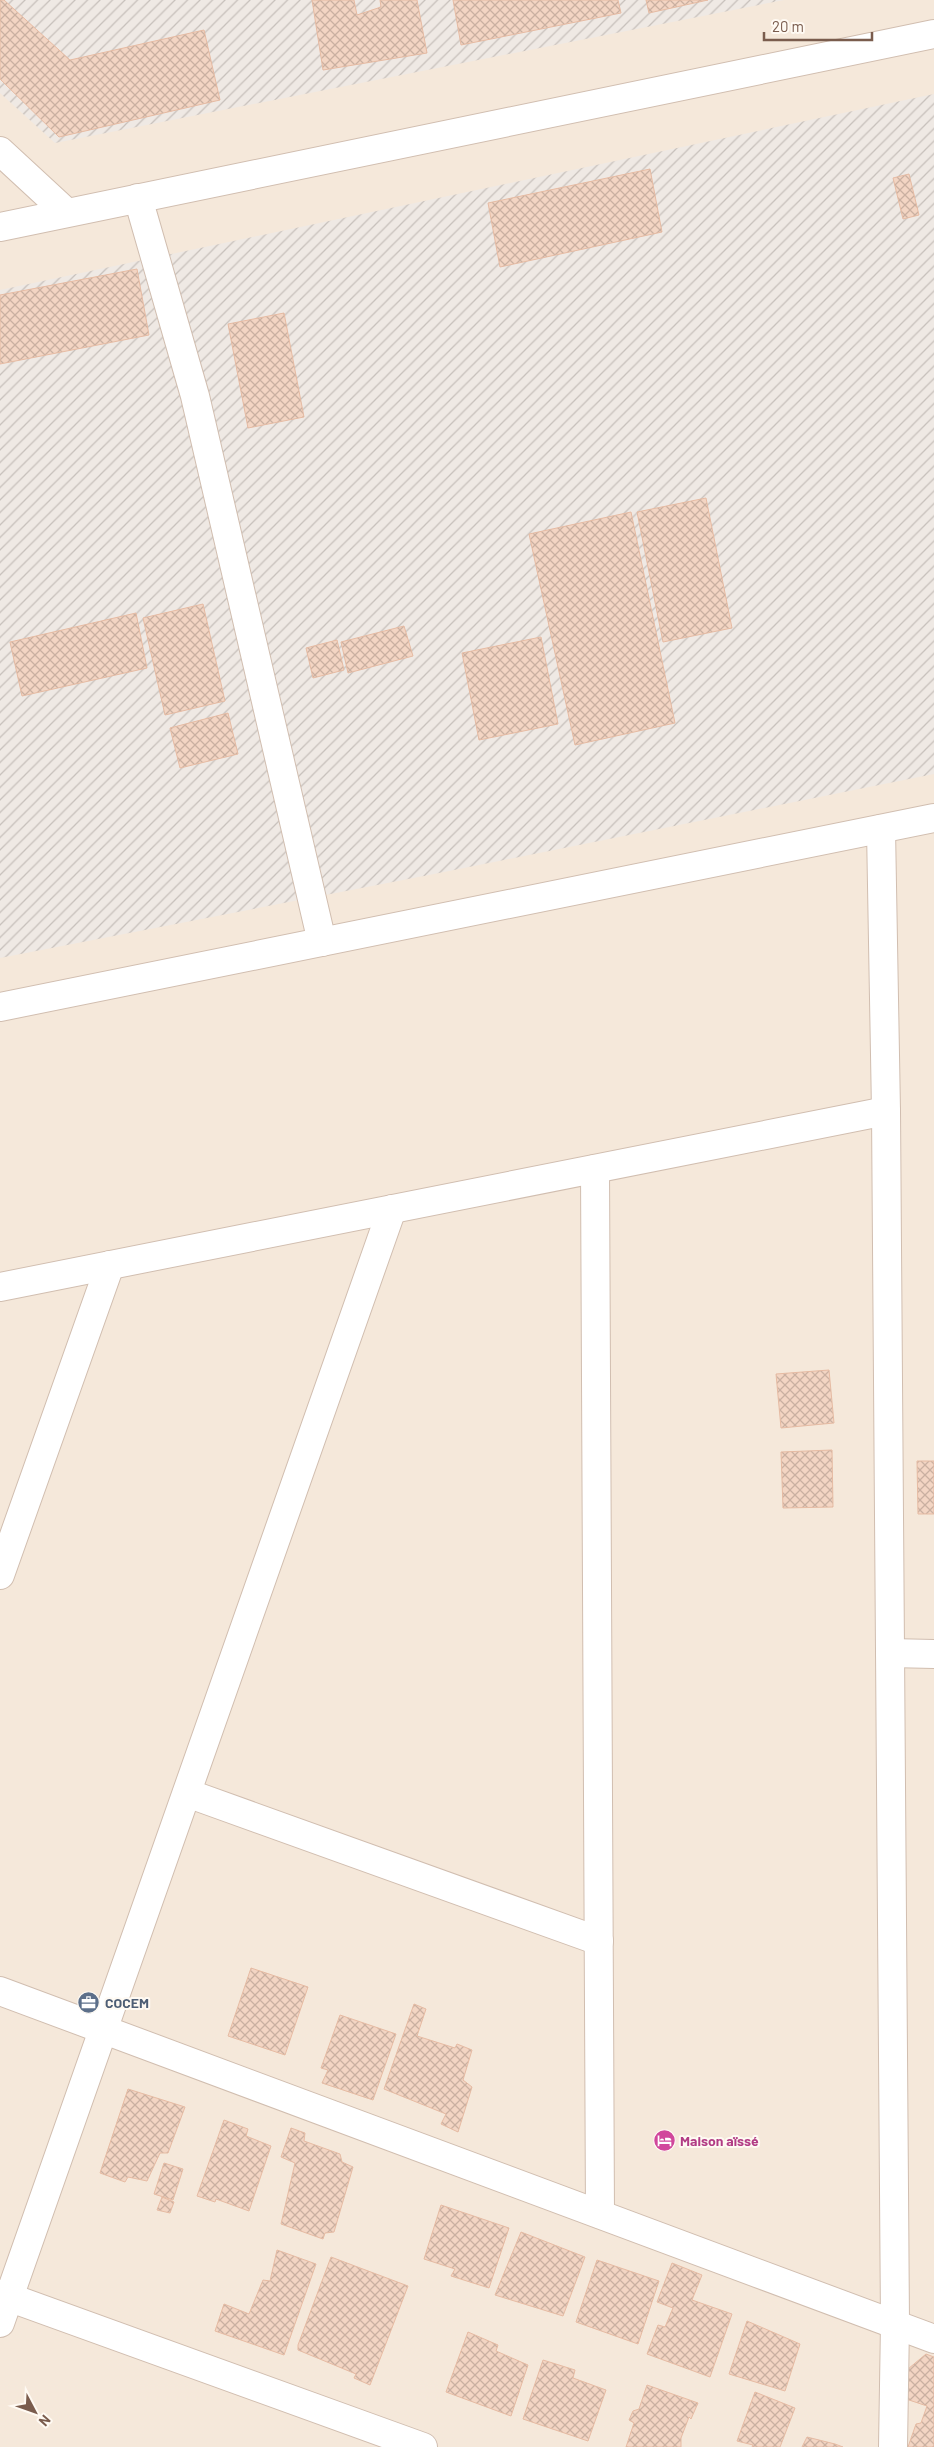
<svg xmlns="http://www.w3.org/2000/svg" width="934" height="2447" viewBox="0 0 934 2447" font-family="Barlow,sans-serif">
  <defs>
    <pattern id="industrial-furrows" width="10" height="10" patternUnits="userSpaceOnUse" patternTransform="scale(1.25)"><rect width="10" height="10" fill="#efe9e4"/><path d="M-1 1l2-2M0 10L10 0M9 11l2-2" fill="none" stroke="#c7c0bb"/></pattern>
    <pattern id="building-cross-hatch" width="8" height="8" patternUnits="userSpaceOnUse" patternTransform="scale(1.25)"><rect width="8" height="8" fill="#f3d5c3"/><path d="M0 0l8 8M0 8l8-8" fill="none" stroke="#cab0a1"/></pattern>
  </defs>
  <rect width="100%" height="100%" fill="#fdf6ec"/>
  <rect fill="#f5e8da" x="0" y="0" width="934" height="2447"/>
  <g fill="url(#industrial-furrows)">
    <path d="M 0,0 L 784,0 L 55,143 L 0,93 Z"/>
    <path d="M 934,94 L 934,774 L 429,875 L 0,958 L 0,290 Z"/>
  </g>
  <g fill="url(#building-cross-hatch)" stroke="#e6bba3">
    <path d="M 0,0 L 4,0 L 70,60 L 204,30 L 220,100 L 59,137 L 0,79 Z"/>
    <path d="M 312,0 L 354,0 L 357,15 L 381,7 L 380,0 L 417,0 L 427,53 L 323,70 Z"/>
    <path d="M 453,0 L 618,0 L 621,13 L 461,45 Z"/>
    <path d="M 646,0 L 708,0 L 649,13 Z"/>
    <path d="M 650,169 L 662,232 L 500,267 L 488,203 Z"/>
    <path d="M 909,174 L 919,215 L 903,219 L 893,178 Z"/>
    <path d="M 137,269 L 149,335 L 0,364 L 0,295 Z"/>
    <path d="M 284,313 L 304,417 L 248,428 L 228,324 Z"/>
    <path d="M 706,498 L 732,628 L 663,642 L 637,512 Z"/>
    <path d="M 631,512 L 675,723 L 575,745 L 529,534 Z"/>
    <path d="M 203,604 L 225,701 L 165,715 L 143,618 Z"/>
    <path d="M 136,613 L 147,668 L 22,696 L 10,642 Z"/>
    <path d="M 404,626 L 413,656 L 348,673 L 341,642 Z"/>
    <path d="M 541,637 L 558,724 L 479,740 L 462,653 Z"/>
    <path d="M 337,640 L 344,670 L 313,678 L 306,648 Z"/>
    <path d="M 228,713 L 238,754 L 180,768 L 170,728 Z"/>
    <path d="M 829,1370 L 834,1423 L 781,1428 L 776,1374 Z"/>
    <path d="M 832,1450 L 833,1507 L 783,1508 L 781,1452 Z"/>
    <path d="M 917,1461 L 934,1461 L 934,1514 L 918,1514 Z"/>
    <path d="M 251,1968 L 308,1987 L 285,2055 L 228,2036 Z"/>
    <path d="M 414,2004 L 426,2009 L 417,2036 L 455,2048 L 457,2044 L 472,2050 L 463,2080 L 472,2087 L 458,2132 L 441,2124 L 446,2114 L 384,2089 Z"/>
    <path d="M 340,2015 L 396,2034 L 373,2100 L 322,2083 L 328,2070 L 321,2068 Z"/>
    <path d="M 128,2089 L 185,2107 L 168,2153 L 160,2153 L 147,2181 L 128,2177 L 125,2182 L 100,2173 Z"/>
    <path d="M 224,2120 L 248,2129 L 246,2136 L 271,2146 L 249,2211 L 216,2199 L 215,2202 L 197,2196 Z"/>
    <path d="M 291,2128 L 305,2133 L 304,2141 L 340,2154 L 342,2162 L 353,2167 L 334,2232 L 325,2233 L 323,2239 L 281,2224 L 295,2163 L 281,2157 Z"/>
    <path d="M 164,2163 L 183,2169 L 173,2200 L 154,2194 Z"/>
    <path d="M 162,2197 L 174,2202 L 170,2213 L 157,2210 Z"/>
    <path d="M 441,2205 L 509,2228 L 489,2288 L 451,2276 L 455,2269 L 424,2259 Z"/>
    <path d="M 521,2232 L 585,2257 L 563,2316 L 495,2295 Z"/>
    <path d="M 277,2250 L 316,2264 L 284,2355 L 215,2331 L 224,2304 L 249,2314 L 263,2280 L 270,2281 Z"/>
    <path d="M 331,2257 L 408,2286 L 370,2385 L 354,2378 L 356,2374 L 298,2350 L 298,2345 Z"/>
    <path d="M 597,2260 L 659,2281 L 638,2344 L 576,2322 Z"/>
    <path d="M 672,2263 L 702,2275 L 692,2300 L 732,2314 L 710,2377 L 647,2354 L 658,2325 L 665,2327 L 673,2308 L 657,2302 Z"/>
    <path d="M 747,2321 L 800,2344 L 785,2391 L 729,2374 Z"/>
    <path d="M 468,2332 L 498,2345 L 496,2351 L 528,2365 L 511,2416 L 446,2392 Z"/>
    <path d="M 926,2354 L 934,2357 L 934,2447 L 908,2447 L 916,2424 L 921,2423 L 927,2406 L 900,2397 L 902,2374 Z"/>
    <path d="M 543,2360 L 575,2370 L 573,2378 L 606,2390 L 588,2441 L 523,2419 Z"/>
    <path d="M 647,2385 L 698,2403 L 691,2419 L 689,2417 L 681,2438 L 681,2447 L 626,2447 L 634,2423 L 629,2420 L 633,2411 L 639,2409 Z"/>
    <path d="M 755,2392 L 795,2408 L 780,2447 L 752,2447 L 753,2445 L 737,2441 Z"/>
    <path d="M 807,2437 L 835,2444 L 843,2447 L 802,2447 Z"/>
  </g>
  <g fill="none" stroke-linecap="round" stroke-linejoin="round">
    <defs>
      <g id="minor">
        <path d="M 0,151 L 66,212"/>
        <path d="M 138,198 L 195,396 L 322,942"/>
        <path d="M 0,227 L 934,34"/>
        <path d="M 881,829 L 886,1111 L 895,2324 L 893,2447"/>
        <path d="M 0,1007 L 934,818"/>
        <path d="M 595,1169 L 600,2214"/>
        <path d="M 0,1287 L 886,1111"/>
        <path d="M 0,1575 L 110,1265"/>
        <path d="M 890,1653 L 934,1654"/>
        <path d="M 187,1793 L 599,1941"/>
        <path d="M 0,1991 L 934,2339"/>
        <path d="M 0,2294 L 423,2447"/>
        <path d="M 0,2323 L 392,1209"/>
      </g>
    </defs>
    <use href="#minor" stroke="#d1beb0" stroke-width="30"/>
    <use href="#minor" stroke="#fff" stroke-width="28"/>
  </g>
  <defs>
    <symbol id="office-disc" viewBox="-11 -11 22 22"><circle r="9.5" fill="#5c6f8a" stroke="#fffaf3"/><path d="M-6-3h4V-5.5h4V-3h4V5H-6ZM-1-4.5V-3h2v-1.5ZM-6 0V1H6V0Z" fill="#fff"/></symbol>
    <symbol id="hotel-disc" viewBox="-11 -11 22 22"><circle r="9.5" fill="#d1479c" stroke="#fffaf3"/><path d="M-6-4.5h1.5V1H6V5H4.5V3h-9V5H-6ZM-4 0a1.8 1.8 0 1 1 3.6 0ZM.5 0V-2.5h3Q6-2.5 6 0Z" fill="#fff"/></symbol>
  </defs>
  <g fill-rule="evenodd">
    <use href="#office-disc" x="76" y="1990" width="25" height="25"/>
    <use href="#hotel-disc" x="652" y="2128" width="25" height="25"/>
  </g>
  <g text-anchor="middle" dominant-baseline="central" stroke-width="4" stroke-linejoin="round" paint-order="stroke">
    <g font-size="14" font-weight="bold" fill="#4e5e75" stroke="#fffaf3" text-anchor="start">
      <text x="105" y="2002">COCEM</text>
    </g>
    <g font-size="14" font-weight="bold" fill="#b23c85" stroke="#fffaf3" text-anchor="start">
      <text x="680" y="2140">Maison aïssé</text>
    </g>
  </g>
  <g transform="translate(35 2412) rotate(131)" stroke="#fffaf3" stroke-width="4" paint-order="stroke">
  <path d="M0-4L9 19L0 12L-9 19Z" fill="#7a5c4d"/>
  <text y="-8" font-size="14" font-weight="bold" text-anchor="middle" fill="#7a5c4d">N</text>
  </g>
  <path d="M764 32v8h108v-8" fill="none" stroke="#7a5c4d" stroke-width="2.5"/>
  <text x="772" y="32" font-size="15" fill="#7a5c4d" stroke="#fffaf3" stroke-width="4" paint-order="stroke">20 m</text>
</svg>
